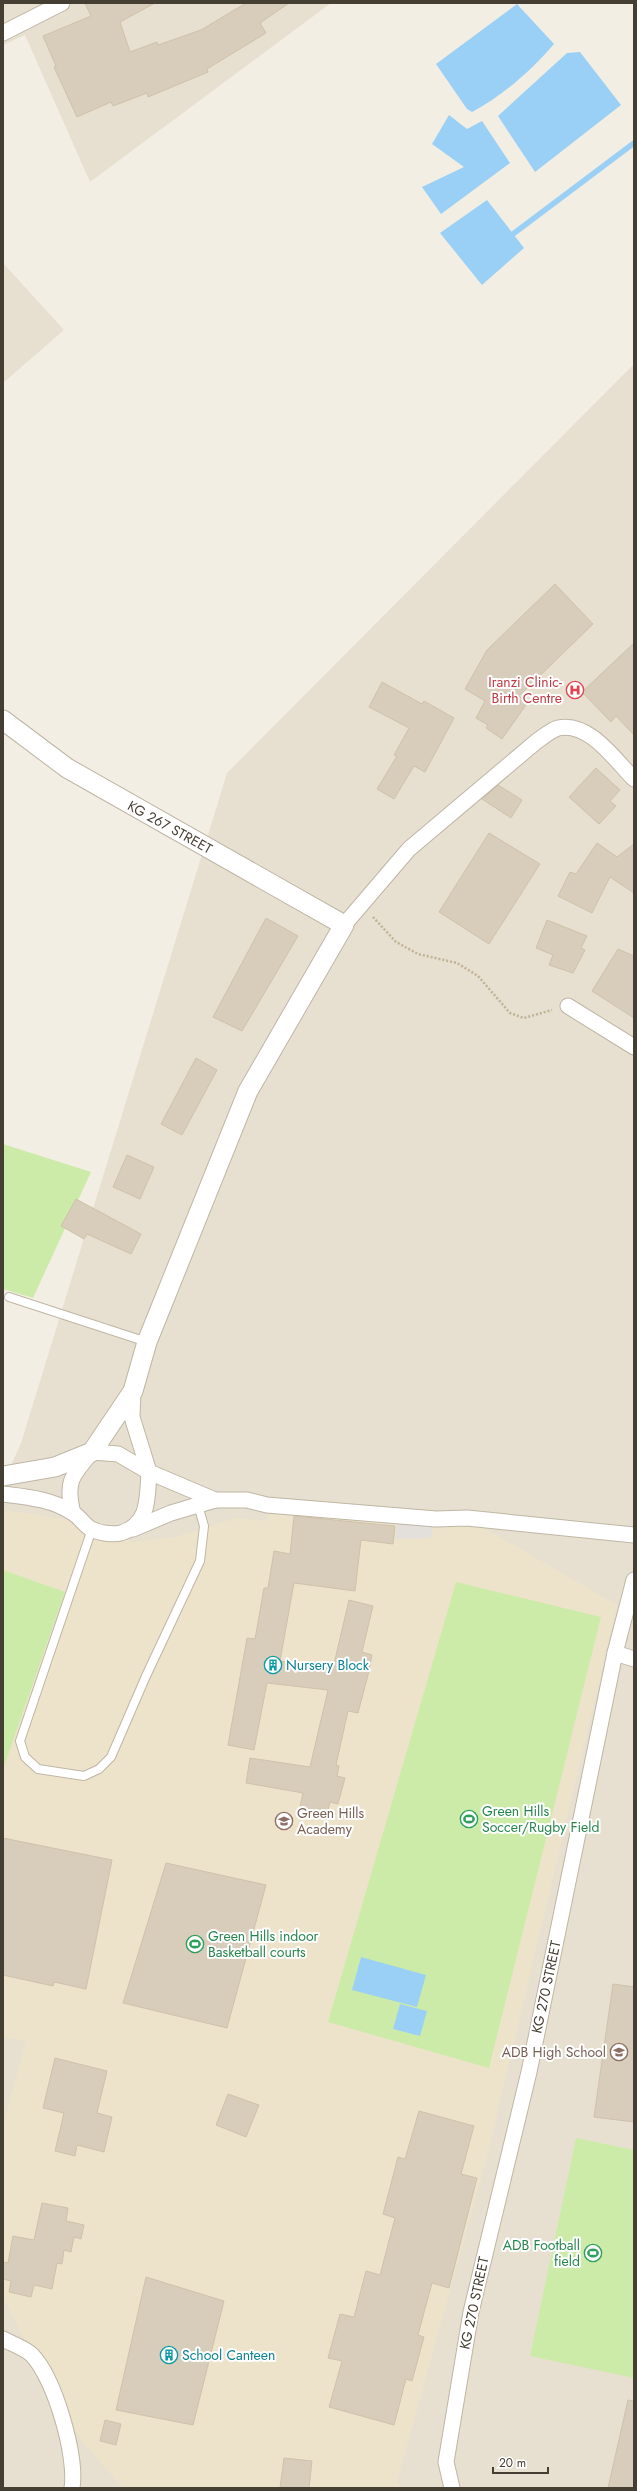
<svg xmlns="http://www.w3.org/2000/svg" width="637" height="2491" viewBox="0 0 637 2491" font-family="Jost,sans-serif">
  <rect width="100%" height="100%" fill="#f3eee3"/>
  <g fill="#e7e0d0">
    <path d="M 3,3 L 331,3 L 90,182 L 25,35 L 3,45 Z"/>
    <path d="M 3,263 L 64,330 L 3,383 Z"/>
    <path d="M 634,364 L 634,2488 L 3,2488 L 3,1476 L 7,1474 L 21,1443 L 227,773 Z"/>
  </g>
  <path fill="#ede3cb" d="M 267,1505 L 467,1518 L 617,1605 L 488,2153 L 397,2482 L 401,2488 L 123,2488 L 81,2440 L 32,2355 L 6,2302 L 3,2302 L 3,2126 L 26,2041 L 3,2037 L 3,1510 L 62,1519 L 133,1542 L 175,1537 L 236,1518 L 267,1521 Z"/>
  <g fill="#cdeba8">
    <path d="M 3,1144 L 91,1172 L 33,1298 L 3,1289 Z"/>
    <path d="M 3,1570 L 65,1592 L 3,1769 Z"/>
    <path d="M 456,1582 L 601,1617 L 489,2068 L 328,2022 Z"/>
    <path d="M 576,2138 L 634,2150 L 634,2378 L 530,2356 Z"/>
  </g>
  <path fill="#e3e0dc" d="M 296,1513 L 436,1519 L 430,1538 L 395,1539 L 397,1525 Z"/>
  <g fill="#9ad0f5">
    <path d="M 517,4 L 554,44 C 532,70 502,96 472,112 L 467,109 L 436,64 Z"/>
    <path d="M 580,52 L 621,105 L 535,172 L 498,116 L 567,53 Z"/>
    <path d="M 449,115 L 467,129 L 482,121 L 510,163 L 441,214 L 422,187 L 464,167 L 432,144 Z"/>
    <path d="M 487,200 L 524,248 L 482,285 L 440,233 Z"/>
    <path d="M 361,1957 L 426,1975 L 417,2007 L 352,1990 Z"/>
    <path d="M 400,2004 L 427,2011 L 420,2036 L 393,2029 Z"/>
  </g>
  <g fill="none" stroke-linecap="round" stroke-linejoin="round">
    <path stroke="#9ad0f5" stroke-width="5.5" d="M 513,234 L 634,143"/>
  </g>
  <g fill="#d8ccba" stroke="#d0c1aa">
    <path d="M 85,3 L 155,3 L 120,22 L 130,52 L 157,42 L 158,45 L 201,30 L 246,3 L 289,3 L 260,23 L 266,33 L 207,69 L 208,72 L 148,97 L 147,93 L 113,106 L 111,102 L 77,117 L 54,67 L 56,66 L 43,36 L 91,16 Z"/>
    <path d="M 555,584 L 593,624 L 519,696 L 528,702 L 502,739 L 486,728 L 488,725 L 476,718 L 485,701 L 465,689 L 487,650 Z"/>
    <path d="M 634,643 L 634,735 L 616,716 L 611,722 L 582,692 Z"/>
    <path d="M 382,682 L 422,704 L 424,701 L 454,718 L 425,772 L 414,766 L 394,799 L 377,789 L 397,756 L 394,755 L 409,728 L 369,707 Z"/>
    <path d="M 596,768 L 620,790 L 610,801 L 616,806 L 599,824 L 569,797 Z"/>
    <path d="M 498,785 L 522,800 L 511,818 L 482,799 Z"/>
    <path d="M 489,833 L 540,864 L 489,944 L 439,912 Z"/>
    <path d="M 597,843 L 617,857 L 634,844 L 634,893 L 610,877 L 592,913 L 558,896 L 570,872 L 576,874 Z"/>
    <path d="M 266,918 L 298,936 L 242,1031 L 213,1017 Z"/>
    <path d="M 547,920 L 587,936 L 581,948 L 585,950 L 573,973 L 549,965 L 553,955 L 536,948 Z"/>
    <path d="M 618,949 L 634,956 L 634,1018 L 592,991 Z"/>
    <path d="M 196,1058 L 217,1070 L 182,1135 L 161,1124 Z"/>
    <path d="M 127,1155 L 154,1167 L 140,1199 L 113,1187 Z"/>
    <path d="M 76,1199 L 141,1234 L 131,1254 L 87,1234 L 84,1239 L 61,1226 Z"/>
    <path d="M 294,1516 L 395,1526 L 393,1544 L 361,1540 L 355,1591 L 294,1583 L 280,1661 L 333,1668 L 349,1600 L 373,1606 L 362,1652 L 372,1655 L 368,1675 L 358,1713 L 348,1711 L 336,1765 L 339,1766 L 337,1776 L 345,1778 L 338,1804 L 330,1802 L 327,1814 L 300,1807 L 303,1793 L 246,1783 L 250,1758 L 310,1767 L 328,1690 L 267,1683 L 254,1750 L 228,1745 L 247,1638 L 255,1639 L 264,1588 L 268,1588 L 274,1551 L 290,1554 Z"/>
    <path d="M 3,1838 L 112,1860 L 86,1989 L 54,1982 L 53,1986 L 3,1975 Z"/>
    <path d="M 166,1863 L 266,1885 L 227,2028 L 123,2003 Z"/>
    <path d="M 613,1984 L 634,1987 L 634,2122 L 594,2117 Z"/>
    <path d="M 55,2058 L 107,2071 L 97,2113 L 112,2117 L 104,2152 L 77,2145 L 75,2156 L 55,2151 L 64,2113 L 43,2108 Z"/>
    <path d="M 228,2094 L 259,2105 L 246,2137 L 216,2125 Z"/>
    <path d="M 419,2111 L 474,2126 L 461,2174 L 477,2178 L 449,2288 L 432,2283 L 418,2335 L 424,2337 L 412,2381 L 406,2379 L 394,2425 L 329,2407 L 342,2361 L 328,2358 L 340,2314 L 354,2317 L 366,2271 L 380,2275 L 395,2218 L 383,2214 L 398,2157 L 405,2159 Z"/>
    <path d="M 42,2203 L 68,2208 L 66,2221 L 84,2225 L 81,2239 L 74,2237 L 71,2252 L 64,2250 L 62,2264 L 57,2263 L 52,2289 L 34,2285 L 31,2297 L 9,2292 L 11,2281 L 3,2279 L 3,2262 L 8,2263 L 13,2236 L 34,2240 Z"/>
    <path d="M 146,2277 L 224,2301 L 193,2425 L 116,2410 Z"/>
    <path d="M 628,2400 L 634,2401 L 634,2488 L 608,2488 Z"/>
    <path d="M 105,2420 L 121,2424 L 116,2445 L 100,2441 Z"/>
    <path d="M 284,2458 L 312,2461 L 309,2488 L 280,2488 Z"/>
  </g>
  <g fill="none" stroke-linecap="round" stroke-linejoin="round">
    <defs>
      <g id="service">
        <path d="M 9,1297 L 147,1342"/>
        <path d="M 92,1529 L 20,1741 L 25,1757 L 38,1769 L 84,1776 L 99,1769 L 111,1757 L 146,1676 L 200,1561 L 204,1526 L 198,1505"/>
      </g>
      <g id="minor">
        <path d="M 3,33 L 62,3"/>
        <path d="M 344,925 L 409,849 L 537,741 C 543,737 551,730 558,728 C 589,721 615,760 634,779"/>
        <path d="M 568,1006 L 634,1047"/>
        <path d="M 133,1391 L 132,1417 L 149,1472 L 215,1500 L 247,1500 L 267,1505 L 436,1519 L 467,1518 L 634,1535"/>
        <path d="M 3,1494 C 27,1497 52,1499 73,1513 C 80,1517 84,1525 91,1529 C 99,1533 112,1535 121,1533 C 150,1524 147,1498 149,1472 L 118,1454 L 92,1452 C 72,1475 65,1482 73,1513"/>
        <path d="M 133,1529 L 171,1513 L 215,1500"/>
        <path d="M 615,1653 L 634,1659"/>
        <path d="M 3,2339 C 12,2344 25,2348 32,2355 C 55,2379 77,2456 72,2488"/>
        <path d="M 452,2488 L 446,2462 L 471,2312 L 529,2072 L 615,1653 L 634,1580"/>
      </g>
      <path id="tertiary" d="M 3,720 L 67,768 L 344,925 L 248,1091 L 147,1342 L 133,1391 L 92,1452 L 55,1467 L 3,1476"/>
    </defs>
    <use href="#service" stroke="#bfb6a5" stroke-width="10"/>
    <use href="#minor" stroke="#bfb6a5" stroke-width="17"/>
    <use href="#tertiary" stroke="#bfb6a5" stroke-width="21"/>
    <path stroke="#c1b295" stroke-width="2.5" stroke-dasharray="2 2" stroke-linecap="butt" d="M 373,917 L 396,942 L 418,954 L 457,963 L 478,976 L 510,1013 L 524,1018 L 552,1010"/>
    <use href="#service" stroke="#fff" stroke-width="8"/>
    <use href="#minor" stroke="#fff" stroke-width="15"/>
    <use href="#tertiary" stroke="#fff" stroke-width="19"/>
  </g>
  <defs>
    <symbol id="hospital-ring" viewBox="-11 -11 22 22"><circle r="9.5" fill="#fff" stroke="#e0444e" stroke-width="1.5"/><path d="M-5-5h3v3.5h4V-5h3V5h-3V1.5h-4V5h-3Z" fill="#e0444e"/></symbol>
    <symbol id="building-ring" viewBox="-11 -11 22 22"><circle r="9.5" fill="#fff" stroke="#0f9aa8" stroke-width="1.5"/><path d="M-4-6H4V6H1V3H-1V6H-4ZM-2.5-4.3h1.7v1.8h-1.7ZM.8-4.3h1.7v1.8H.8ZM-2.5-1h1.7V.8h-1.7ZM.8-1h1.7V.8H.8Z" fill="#0f9aa8"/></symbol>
    <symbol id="stadium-ring" viewBox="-11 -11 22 22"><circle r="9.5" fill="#fff" stroke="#2e9e5b" stroke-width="1.5"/><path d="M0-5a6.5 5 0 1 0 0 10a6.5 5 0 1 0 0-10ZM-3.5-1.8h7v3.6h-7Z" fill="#2e9e5b"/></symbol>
    <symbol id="school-ring" viewBox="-11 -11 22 22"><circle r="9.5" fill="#fff" stroke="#8d6e63" stroke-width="1.5"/><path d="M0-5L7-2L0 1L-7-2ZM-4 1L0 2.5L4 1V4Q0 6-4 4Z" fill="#8d6e63"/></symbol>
  </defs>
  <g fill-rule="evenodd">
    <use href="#hospital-ring" x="565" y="680" width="20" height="20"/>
    <use href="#building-ring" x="263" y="1655" width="20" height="20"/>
    <use href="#stadium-ring" x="459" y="1809" width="20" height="20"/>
    <use href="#school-ring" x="274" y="1811" width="20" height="20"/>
    <use href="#stadium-ring" x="185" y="1934" width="20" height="20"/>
    <use href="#school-ring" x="609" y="2042" width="20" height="20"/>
    <use href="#stadium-ring" x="583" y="2243" width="20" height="20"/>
    <use href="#building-ring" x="159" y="2345" width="20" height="20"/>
  </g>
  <g text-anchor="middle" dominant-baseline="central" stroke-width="4" stroke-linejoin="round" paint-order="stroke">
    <g font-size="14" fill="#be3a42" stroke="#fff" text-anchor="end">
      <text x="562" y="682">Iranzi Clinic-<tspan x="562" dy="16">Birth Centre</tspan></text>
    </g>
    <g font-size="14" fill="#453e33" stroke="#fff">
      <text transform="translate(170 827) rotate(29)">KG 267 STREET</text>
      <text transform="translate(546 1987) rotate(-78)">KG 270 STREET</text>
      <text transform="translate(474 2303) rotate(-78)">KG 270 STREET</text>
    </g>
    <g font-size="14" fill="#0d838f" stroke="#fff" text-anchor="start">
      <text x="286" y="1665">Nursery Block</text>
      <text x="182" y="2355">School Canteen</text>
    </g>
    <g font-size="14" fill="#27864d" stroke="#fff" text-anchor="start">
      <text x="482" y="1811">Green Hills<tspan x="482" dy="16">Soccer/Rugby Field</tspan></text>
      <text x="208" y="1936">Green Hills indoor<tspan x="208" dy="16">Basketball courts</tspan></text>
      <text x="580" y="2245" text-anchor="end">ADB Football<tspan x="580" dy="16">field</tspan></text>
    </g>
    <g font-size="14" fill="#785e54" stroke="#fff" text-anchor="start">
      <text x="297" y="1813">Green Hills<tspan x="297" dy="16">Academy</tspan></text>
      <text x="606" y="2052" text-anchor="end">ADB High School</text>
    </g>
  </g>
  <rect width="637" height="2491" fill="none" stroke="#453e33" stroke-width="8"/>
  <path d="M493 2467v6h55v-6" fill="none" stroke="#453e33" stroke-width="2"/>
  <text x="499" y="2467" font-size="12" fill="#453e33" stroke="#ffffff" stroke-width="3" paint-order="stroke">20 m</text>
</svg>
